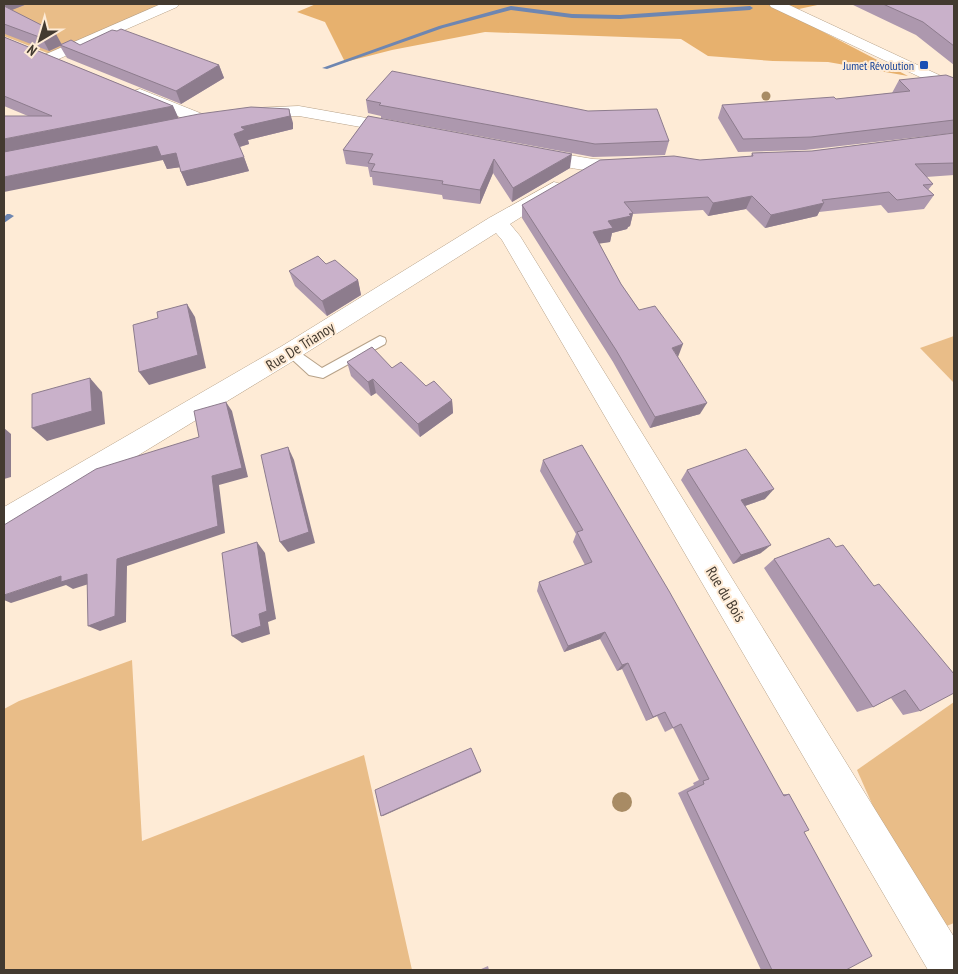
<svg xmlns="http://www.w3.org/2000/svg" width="958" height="974" viewBox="0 0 958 974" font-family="'PT Sans Narrow',sans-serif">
  <rect width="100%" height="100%" fill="#feebd6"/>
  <g fill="#e9bd88">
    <path d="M 19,4 L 166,4 L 50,54 L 4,36 L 4,10 Z"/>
    <path d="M 954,336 L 954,383 L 920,348 Z"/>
    <path d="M 132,660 L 142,841 L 364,755 L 412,970 L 4,970 L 4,709 L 19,701 Z"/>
    <path d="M 954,702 L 954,923 L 929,933 L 857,770 Z"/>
  </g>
  <path fill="#e7b16e" d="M 316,4 L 822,4 L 785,12 L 908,76 L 828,62 L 773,61 L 708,56 L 681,39 L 485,32 L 392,50 L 345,62 L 325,22 L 297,12 Z"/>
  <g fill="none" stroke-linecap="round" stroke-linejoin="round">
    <g fill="#6e86b1" fill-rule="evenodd">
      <path d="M 511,6 L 572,14 L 620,15 L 750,6 L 753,8 L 750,10 L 620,19 L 572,18 L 511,10 L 443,28 L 327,69 L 322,68 L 439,26 Z"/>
      <path d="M 7,214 L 10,214 L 14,216 L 4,223 L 4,217 Z"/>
    </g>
    <defs>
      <path id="lane" d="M 380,336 L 385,338 L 386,341 L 385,344 L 323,378 L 309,375 L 284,352 L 285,349 L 295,349 L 322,368 Z"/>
      <g id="street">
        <path d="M 161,4 L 179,4 L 177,7 L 54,61 L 49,63 L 41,58 L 44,55 Z"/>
        <path d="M 140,89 L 210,117 L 213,121 L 210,125 L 198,125 L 134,97 L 132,94 L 134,91 Z"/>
        <path d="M 554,182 L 561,184 L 564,188 L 561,192 L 510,224 L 520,236 L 954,937 L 954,970 L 928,970 L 502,240 L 496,233 L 298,358 L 14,531 L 4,535 L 4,507 L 282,346 L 489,218 Z"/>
      </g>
      <g id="secondary">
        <path d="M 769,4 L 787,4 L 954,82 L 954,93 L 771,7 Z"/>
        <path d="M 299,106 L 400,124 L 406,125 L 409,129 L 406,133 L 400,134 L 299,116 L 252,118 L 246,117 L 244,113 L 246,109 L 252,108 Z"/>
        <path d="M 533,149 L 593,159 L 636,161 L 638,165 L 636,169 C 602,177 559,166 527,158 L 524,154 L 527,150 Z"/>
      </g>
    </defs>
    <use href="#lane" stroke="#b7a289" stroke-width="2"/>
    <use href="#street" stroke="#b7a289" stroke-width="1"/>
    <use href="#secondary" stroke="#b7a289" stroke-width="1"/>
    <use href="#lane" fill="#fff" fill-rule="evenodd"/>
    <use href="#street" fill="#fff" fill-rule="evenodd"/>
    <use href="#secondary" fill="#fff" fill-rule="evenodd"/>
  </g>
  <g fill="#a88b64">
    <circle cx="766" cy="96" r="4.5"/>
    <circle cx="622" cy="802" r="10"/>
  </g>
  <g fill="#ad98ae">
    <path d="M 4,4 L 27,4 L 12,10 L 62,44 L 80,45 L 219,65 L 224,78 L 181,104 L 67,58 L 60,46 L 49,51 L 5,34 L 4,35 Z"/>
    <path d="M 851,4 L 954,4 L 954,65 L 916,35 Z"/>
    <path d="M 4,37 L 173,106 L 178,118 L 293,123 L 293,129 L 248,140 L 249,144 L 240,147 L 249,171 L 187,186 L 181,172 L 180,167 L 167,169 L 163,160 L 28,116 L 4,106 Z"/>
    <path d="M 954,78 L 954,133 L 805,150 L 738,152 L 718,118 L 722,105 L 836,99 L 892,93 L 899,80 Z"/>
    <path d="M 366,100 L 669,141 L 665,155 L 593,157 L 381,118 L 381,116 L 368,113 Z"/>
    <path d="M 368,116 L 570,168 L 512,202 L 493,173 L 480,204 L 443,199 L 442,195 L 373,185 L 372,177 L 370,177 L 368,167 L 346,164 L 343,150 Z"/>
    <path d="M 954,133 L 954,175 L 926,177 L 933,184 L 928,190 L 934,195 L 924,209 L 888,213 L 881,205 L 819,212 L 817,216 L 765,228 L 746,209 L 708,216 L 703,210 L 633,214 L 630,226 L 628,227 L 627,229 L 612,233 L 610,242 L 599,243 L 621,284 L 639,310 L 678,357 L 700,414 L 650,428 L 613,362 L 522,218 L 522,205 L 700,160 L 751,156 L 752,153 L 812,151 Z"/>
    <path d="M 326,264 L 358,280 L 361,295 L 327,316 L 295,286 L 289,271 Z"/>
    <path d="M 347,362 L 392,368 L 452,400 L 453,413 L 420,437 L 376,393 L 371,396 L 351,376 Z"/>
    <path d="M 543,460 L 783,794 L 789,794 L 804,832 L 846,970 L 761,970 L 678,793 L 694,785 L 693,783 L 699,780 L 673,728 L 665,732 L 657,716 L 646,721 L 622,669 L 617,671 L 600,639 L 564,652 L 537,591 L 539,582 L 585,565 L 573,542 L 576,534 L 540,471 Z"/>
    <path d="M 687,470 L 765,499 L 745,506 L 761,553 L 733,564 L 681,480 Z"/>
    <path d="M 829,538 L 920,711 L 903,715 L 891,698 L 873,707 L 857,712 L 764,568 L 774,559 Z"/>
    <path d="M 488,966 L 489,970 L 479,970 Z"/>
  </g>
  <g fill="#8d7c8d">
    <path d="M 4,4 L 27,4 L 4,13 Z"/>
    <path d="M 55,32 L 62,45 L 49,51 L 42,38 Z"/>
    <path d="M 219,65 L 224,78 L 181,104 L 176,91 Z"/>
    <path d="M 173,106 L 179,119 L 4,154 L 4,139 Z"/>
    <path d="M 289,109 L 293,123 L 293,129 L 248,140 L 249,144 L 239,147 L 234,134 L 241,127 Z"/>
    <path d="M 157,146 L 176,153 L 182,167 L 167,169 L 163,160 L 4,192 L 4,177 Z"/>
    <path d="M 572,154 L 570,168 L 512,202 L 513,188 Z"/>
    <path d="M 244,157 L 249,171 L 205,182 L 187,186 L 181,172 Z"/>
    <path d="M 494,159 L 493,173 L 480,204 L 480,190 Z"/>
    <path d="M 752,196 L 746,209 L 708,216 L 713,203 Z"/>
    <path d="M 824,203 L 817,216 L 765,228 L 771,215 Z"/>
    <path d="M 633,213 L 630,226 L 628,227 L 627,229 L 612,233 L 610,242 L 591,245 L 593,232 L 608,221 Z"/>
    <path d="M 358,280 L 361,295 L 327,316 L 322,301 Z"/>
    <path d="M 187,304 L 195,317 L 206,368 L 149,385 L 139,372 Z"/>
    <path d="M 683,344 L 678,357 L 672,348 Z"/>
    <path d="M 90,378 L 102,392 L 105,424 L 47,441 L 32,428 Z"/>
    <path d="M 373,379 L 376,393 L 371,396 L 368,382 Z"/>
    <path d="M 452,400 L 453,413 L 420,437 L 418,424 Z"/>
    <path d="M 226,402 L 232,411 L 248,477 L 219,485 L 225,533 L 127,566 L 126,622 L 100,631 L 88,626 L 117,559 L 212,476 Z"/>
    <path d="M 707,403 L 700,414 L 650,428 L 655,417 Z"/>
    <path d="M 4,428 L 11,434 L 11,477 L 4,479 Z"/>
    <path d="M 288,447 L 294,460 L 315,543 L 288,552 L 280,542 Z"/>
    <path d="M 774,489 L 765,499 L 733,510 L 741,500 Z"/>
    <path d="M 257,542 L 265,553 L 276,619 L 268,622 L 270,634 L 242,643 L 232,636 Z"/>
    <path d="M 771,545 L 761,553 L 733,564 L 741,555 Z"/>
    <path d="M 87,574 L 98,581 L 73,589 L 66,585 L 11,603 L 4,600 L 4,595 L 61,576 Z"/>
    <path d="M 605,632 L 600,639 L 564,652 L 568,646 Z"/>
    <path d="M 628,663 L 622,669 L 617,671 L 622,665 Z"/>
    <path d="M 665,712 L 657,716 L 646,721 L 653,717 Z"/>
    <path d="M 481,771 L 481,772 L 383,816 L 381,816 Z"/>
  </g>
  <g fill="#c9b1ca" stroke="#8d7c8d">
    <path d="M 883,4 L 954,4 L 954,46 L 923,22 Z"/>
    <path d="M 4,6 L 55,32 L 42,38 L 4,24 Z"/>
    <path d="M 121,29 L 219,65 L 176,91 L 60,45 L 71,40 L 80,45 L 112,30 L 117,31 Z"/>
    <path d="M 4,37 L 173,106 L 4,139 L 4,116 L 52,116 L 4,96 Z"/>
    <path d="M 392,71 L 588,111 L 657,109 L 669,141 L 595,144 L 379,105 L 381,103 L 366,100 Z"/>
    <path d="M 946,75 L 954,78 L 954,120 L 811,137 L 743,139 L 722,105 L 834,97 L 836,99 L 910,91 L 899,80 Z"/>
    <path d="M 251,107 L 289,109 L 290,116 L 241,127 L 245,130 L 234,134 L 244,157 L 181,172 L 176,153 L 161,156 L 157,146 L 4,177 L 4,152 L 199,114 Z"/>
    <path d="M 368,116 L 572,154 L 513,188 L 494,159 L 480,190 L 442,184 L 443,181 L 371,171 L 375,164 L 368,163 L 373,154 L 343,150 Z"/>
    <path d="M 954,133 L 954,163 L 915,164 L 933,184 L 923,185 L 934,195 L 897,200 L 889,192 L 822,200 L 824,203 L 771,215 L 752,196 L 713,203 L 708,197 L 624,202 L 633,213 L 629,214 L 631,216 L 608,221 L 613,228 L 593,232 L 621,284 L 639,310 L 655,306 L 683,344 L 672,348 L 707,403 L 655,417 L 616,350 L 522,205 L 600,160 L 674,156 L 700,160 L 753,156 L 752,153 L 812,151 Z"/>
    <path d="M 318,256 L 326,264 L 335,260 L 358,280 L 322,301 L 289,271 Z"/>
    <path d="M 187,304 L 198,355 L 139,372 L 133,325 L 158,318 L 157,312 Z"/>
    <path d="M 372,347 L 392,368 L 401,362 L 426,386 L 434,381 L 452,400 L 418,424 L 373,379 L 368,382 L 347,362 Z"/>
    <path d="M 90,378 L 92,411 L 32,428 L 32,394 Z"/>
    <path d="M 226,402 L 242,468 L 212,476 L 218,526 L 117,559 L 115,616 L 88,626 L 87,574 L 61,582 L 61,576 L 4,595 L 4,525 L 96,469 L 199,437 L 194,411 Z"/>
    <path d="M 582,445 L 669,591 L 784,796 L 789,794 L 809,830 L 804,832 L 872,956 L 846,970 L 772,970 L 687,792 L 704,784 L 703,781 L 709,779 L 681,724 L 673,728 L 665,712 L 653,717 L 628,663 L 622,665 L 605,632 L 568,646 L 539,582 L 592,562 L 577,532 L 583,530 L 543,460 Z"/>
    <path d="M 288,447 L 309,532 L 280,542 L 261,455 Z"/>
    <path d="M 746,449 L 774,489 L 741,500 L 771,545 L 741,555 L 687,470 Z"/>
    <path d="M 829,538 L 836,547 L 843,545 L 874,586 L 879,584 L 954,674 L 954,693 L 920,711 L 905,690 L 873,707 L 774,559 Z"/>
    <path d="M 257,542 L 267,611 L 259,614 L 261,626 L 232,636 L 222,553 Z"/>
    <path d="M 471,748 L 481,771 L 381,816 L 375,790 Z"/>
  </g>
  <rect fill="#1a4fb4" stroke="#feebd6" stroke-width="2" x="919" y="60" width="10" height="10" rx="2.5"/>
  <g text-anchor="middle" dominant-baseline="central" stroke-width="4" stroke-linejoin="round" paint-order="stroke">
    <g font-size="12" fill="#164399" stroke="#feebd6" text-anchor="end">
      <text x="914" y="65">Jumet Révolution</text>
    </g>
    <g font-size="15" fill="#433a30" stroke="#feebd6">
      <text transform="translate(300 346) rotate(-32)">Rue De Trianoy</text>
      <text transform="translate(726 594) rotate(59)">Rue du Bois</text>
    </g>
  </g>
  <rect width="958" height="974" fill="none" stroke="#433a30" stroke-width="10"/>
  <g transform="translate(40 40) rotate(218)" stroke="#feebd6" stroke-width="4" paint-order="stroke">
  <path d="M0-4L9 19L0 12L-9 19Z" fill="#433a30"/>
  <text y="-8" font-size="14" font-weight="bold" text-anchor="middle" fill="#433a30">N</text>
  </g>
</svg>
